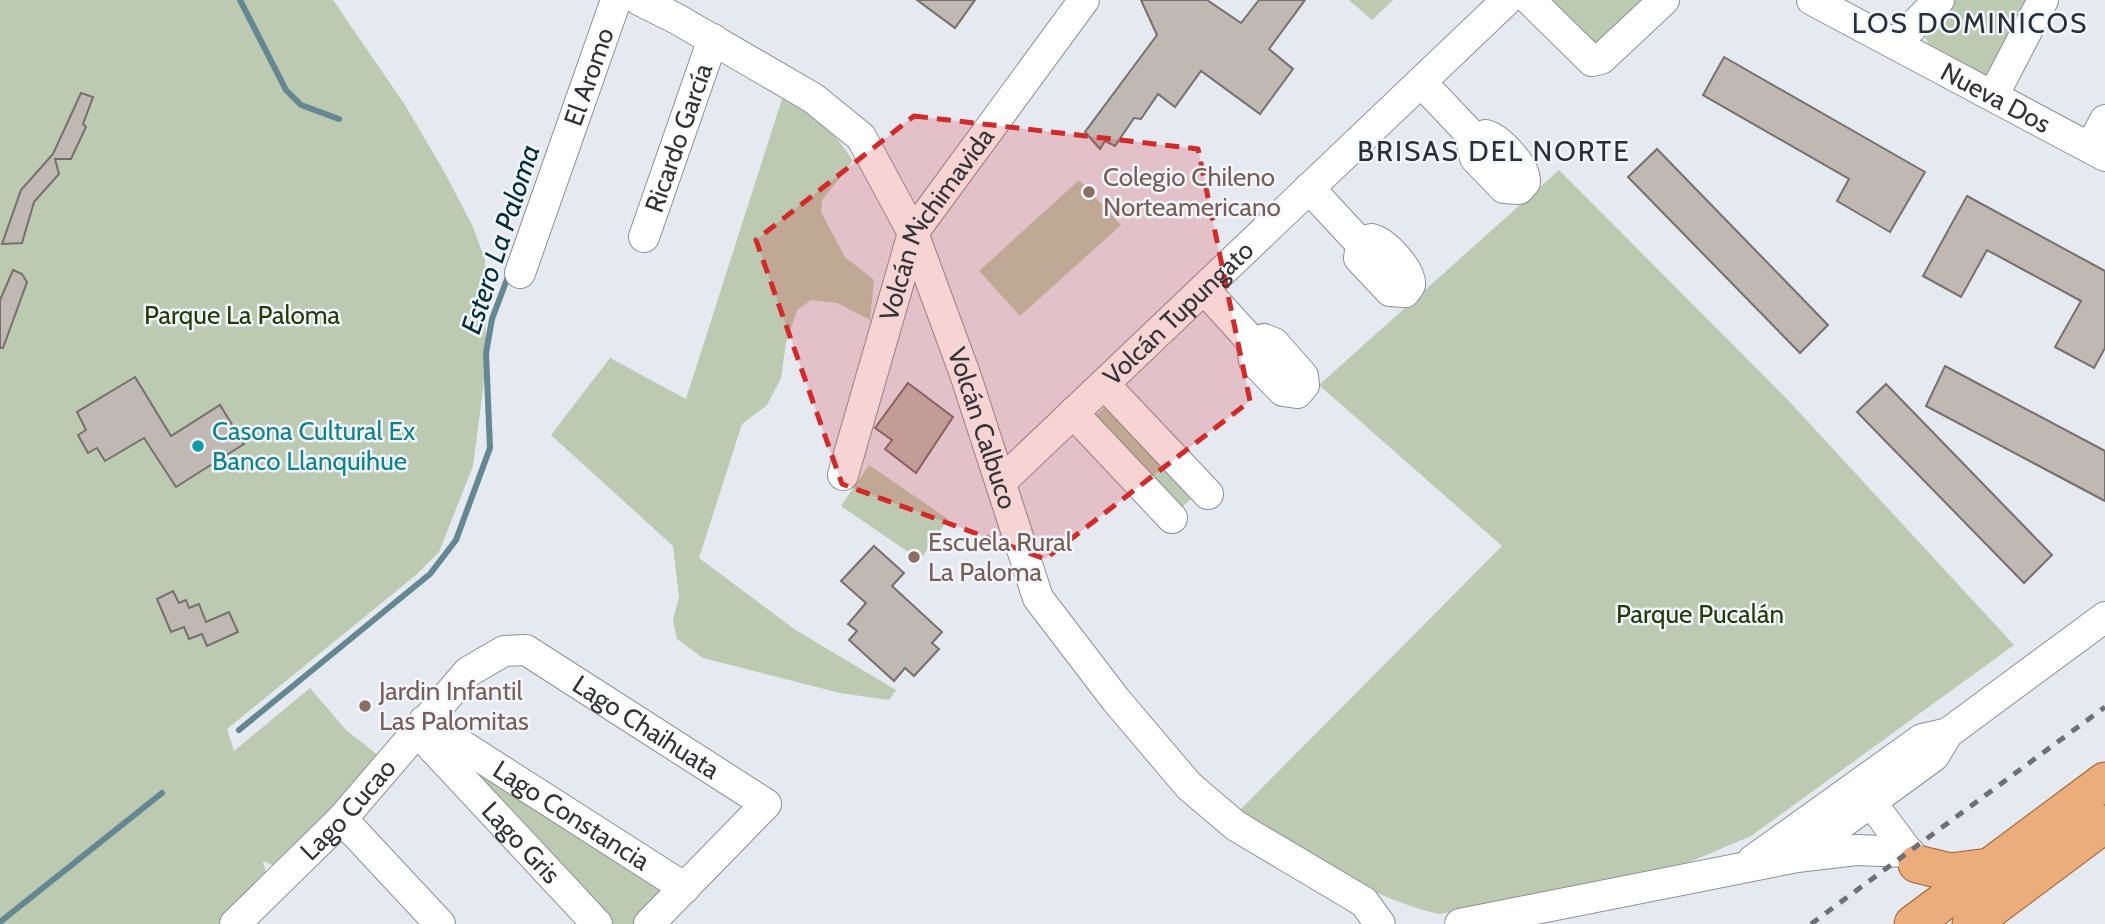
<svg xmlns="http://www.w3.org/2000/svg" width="2105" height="924" viewBox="0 0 2105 924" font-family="Cabin,sans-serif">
  <rect width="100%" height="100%" fill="#e5e9f0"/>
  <g fill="#bbcab0">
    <path d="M 0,0 L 333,0 L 405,105 L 445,173 L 473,227 L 485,260 L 486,366 L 473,466 L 439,552 L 416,575 L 227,729 L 234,751 L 310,688 L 346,730 L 379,756 L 337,806 L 277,867 L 263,861 L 269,887 L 229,924 L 0,924 Z"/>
    <path d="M 1349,0 L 1393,0 L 1372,20 Z"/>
    <path d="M 1541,0 L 1655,0 L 1602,50 Z"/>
    <path d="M 1955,0 L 2034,0 L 1995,71 L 1986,75 L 1929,44 L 1924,36 L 1926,29 Z"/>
    <path d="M 782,99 C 817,115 832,129 853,161 L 822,200 L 821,212 L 845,257 L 874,280 L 870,320 L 837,303 L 811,300 L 797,310 L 786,343 L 781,378 L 767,405 L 742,424 L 699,558 L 794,629 L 896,690 L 889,700 L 840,693 L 703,658 L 677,639 L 673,620 L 679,597 L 673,546 L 551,435 L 610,358 L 686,399 Z"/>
    <path d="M 1559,170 L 1786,398 L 2014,645 L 1751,836 L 1671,870 L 1439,914 C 1367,898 1300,851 1238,812 L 1502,546 L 1319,385 Z"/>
    <path d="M 1079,180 L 1121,225 L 1020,316 L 979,271 Z"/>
    <path d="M 1110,402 L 1198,493 L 1177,511 L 1091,420 Z"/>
    <path d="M 869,465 L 948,519 L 920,560 L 841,506 Z"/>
    <path d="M 439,743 L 668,887 L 633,924 L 603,924 Z"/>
  </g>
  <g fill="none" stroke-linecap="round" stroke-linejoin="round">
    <g stroke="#648791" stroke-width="6">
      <path d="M 240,0 L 286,90 L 301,105 L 339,119"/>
      <path d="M 239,730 L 430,574 L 456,540 L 490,448 L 486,353 L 492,319 L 509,274"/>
      <path d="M 0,922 L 162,793"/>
    </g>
  </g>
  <g fill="#bfb8b3" stroke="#76706c" stroke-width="2">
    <path d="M 917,0 L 975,0 L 955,28 Z"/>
    <path d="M 1141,0 L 1207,0 L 1241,23 L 1259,0 L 1305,0 L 1269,49 L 1293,69 L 1260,114 L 1201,71 L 1175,107 L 1158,94 L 1141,119 L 1134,118 L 1115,146 L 1105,141 L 1100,149 L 1085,132 L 1157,35 Z"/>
    <path d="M 1724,57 L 1925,172 L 1890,232 L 1837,201 L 1849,179 L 1703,95 Z"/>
    <path d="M 81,93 L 93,97 L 83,124 L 86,127 L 71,159 L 55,159 L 59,174 L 34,202 L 22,243 L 2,244 L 21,190 L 53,154 Z"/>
    <path d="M 1657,149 L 1828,325 L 1800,353 L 1628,177 Z"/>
    <path d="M 1967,196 L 2105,271 L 2105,348 L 2094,368 L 2055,347 L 2081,301 L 1987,250 L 1961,297 L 1923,276 Z"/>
    <path d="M 13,270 L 22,274 L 27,282 L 3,348 L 0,348 L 0,300 Z"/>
    <path d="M 1945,366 L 2105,451 L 2105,501 L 1926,406 Z"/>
    <path d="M 135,377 L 171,436 L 220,405 L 244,444 L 176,487 L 144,438 L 105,461 L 97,448 L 88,453 L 78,435 L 86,430 L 77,412 Z"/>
    <path d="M 908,383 L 953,417 L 916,473 L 885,449 L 892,440 L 875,428 Z"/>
    <path d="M 1886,384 L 2052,555 L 2024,583 L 1857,412 Z"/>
    <path d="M 874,546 L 904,573 L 892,586 L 942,632 L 932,643 L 939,649 L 914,676 L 905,668 L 894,681 L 849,640 L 857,631 L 848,624 L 866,603 L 841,581 Z"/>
    <path d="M 173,591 L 179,603 L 186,600 L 189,608 L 199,604 L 206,622 L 229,612 L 238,632 L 207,646 L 202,634 L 189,639 L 184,627 L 171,632 L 157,599 Z"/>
  </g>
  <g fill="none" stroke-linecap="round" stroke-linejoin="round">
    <defs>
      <g id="minor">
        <path id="s1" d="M 639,0 L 677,19 L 813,98 L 861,137 L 913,233 L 965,374 L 1038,598 L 1116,700 L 1189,786 L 1236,826 L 1364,902 L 1380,924"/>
        <path d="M 1530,0 L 1592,61 L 1601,59 L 1664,0"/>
        <path id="s2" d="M 1812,0 L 2105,156"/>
        <path d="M 1895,44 L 1939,0"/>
        <path d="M 1421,82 L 1475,139"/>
        <path d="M 1993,96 L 2043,0"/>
        <path d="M 1485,135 C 1499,138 1526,167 1525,182 L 1519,189 L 1504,188 L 1475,158 L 1472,144 Z"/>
        <path d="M 2090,148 L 2105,120"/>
        <path d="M 1309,188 L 1361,244"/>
        <path id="s3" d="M 644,237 L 713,39"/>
        <path d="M 1371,239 C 1385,242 1412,271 1410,285 L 1405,292 L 1390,291 L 1359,258 L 1361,244 Z"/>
        <path id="s4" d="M 520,273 L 616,0"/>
        <path d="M 1204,289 L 1254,344"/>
        <path d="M 1264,339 L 1274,343 L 1303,376 L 1304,385 L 1297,393 L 1283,391 L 1254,361 L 1252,348 Z"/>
        <path d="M 1104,384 L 1208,494"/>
        <path d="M 1073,413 L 1172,518"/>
        <path id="s5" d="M 843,475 L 913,233 L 1084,0"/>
        <path id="s6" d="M 1001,482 L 1507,0"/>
        <path id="s7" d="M 424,721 L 685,888"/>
        <path id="s8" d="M 416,730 L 597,924"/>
        <path d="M 1859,786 L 1917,864"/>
        <path d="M 342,819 L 440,924"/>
        <path d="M 1800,854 L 1934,756 L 1948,733 L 2105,617"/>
        <path d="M 1753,860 L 1922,739 L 1948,733"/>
        <path id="s9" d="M 235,924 L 342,819 L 468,672 L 504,651 L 526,650 L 766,804 L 649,924"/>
        <path d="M 1460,924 L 1797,857 L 1856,850 L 1909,852"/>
      </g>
      <g id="major">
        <path d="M 1917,864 L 1950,872 L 1989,867"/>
        <path d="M 1913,924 L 2105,781"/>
        <path d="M 1971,924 L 2105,824"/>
      </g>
    </defs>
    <use href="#minor" stroke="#8d9197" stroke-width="32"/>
    <use href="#major" stroke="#a2602b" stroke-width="39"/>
    <use href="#minor" stroke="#fff" stroke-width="30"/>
    <use href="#major" stroke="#ebad7c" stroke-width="37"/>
    <path stroke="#6e7075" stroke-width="5" stroke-dasharray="9 9" stroke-linecap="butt" d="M 1811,924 L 2105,707"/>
  </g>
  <path fill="#d62828" fill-opacity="0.2" stroke="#d62828" stroke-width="5" stroke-dasharray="14 9" stroke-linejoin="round" d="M 914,116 L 1198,149 L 1250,401 L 1045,559 L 842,484 L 756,240 Z"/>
  <g fill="#8d6e63" stroke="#f2f6fd" stroke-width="2.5">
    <circle cx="1089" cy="192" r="7"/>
    <circle cx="914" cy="557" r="7"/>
    <circle cx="365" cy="706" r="7"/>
  </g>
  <circle fill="#0f9aa8" stroke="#f2f6fd" stroke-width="2.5" cx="198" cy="446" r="7"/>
  <g text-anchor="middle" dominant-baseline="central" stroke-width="5" stroke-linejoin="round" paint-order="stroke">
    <g font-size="26" fill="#333437" stroke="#f2f6fd">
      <text stroke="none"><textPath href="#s4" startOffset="208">El Aromo</textPath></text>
      <text stroke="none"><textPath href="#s2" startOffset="208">Nueva Dos</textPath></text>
      <text stroke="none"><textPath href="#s3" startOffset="105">Ricardo García</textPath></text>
      <text stroke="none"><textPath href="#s5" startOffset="270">Volcán Michimavida</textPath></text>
      <text stroke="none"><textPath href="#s6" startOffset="245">Volcán Tupungato</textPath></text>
      <text stroke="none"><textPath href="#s1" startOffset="578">Volcán Calbuco</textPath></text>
      <text stroke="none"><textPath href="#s9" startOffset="550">Lago Chaihuata</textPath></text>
      <text stroke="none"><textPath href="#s9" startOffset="161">Lago Cucao</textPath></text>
      <text stroke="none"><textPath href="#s7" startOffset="175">Lago Constancia</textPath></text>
      <text stroke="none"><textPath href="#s8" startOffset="154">Lago Gris</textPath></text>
    </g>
    <g font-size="26" fill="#785e54" stroke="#f2f6fd" text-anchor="start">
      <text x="1103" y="177">Colegio Chileno<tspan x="1103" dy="30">Norteamericano</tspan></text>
      <text x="928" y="542">Escuela Rural<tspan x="928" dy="30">La Paloma</tspan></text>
      <text x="379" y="691">Jardin Infantil<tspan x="379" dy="30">Las Palomitas</tspan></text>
    </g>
    <g font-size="26" fill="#233c04" stroke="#f2f6fd">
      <text x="242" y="315">Parque La Paloma</text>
      <text x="1700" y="614">Parque Pucalán</text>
    </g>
    <g font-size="26" fill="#0d838f" stroke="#f2f6fd" text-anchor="start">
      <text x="212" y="431">Casona Cultural Ex<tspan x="212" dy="30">Banco Llanquihue</tspan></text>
    </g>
    <g font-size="28" letter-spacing="2" fill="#2b2f33" stroke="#f2f6fd">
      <text x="1970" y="23">LOS DOMINICOS</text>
      <text x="1494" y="151">BRISAS DEL NORTE</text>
    </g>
    <g font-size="28" font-style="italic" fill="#002f39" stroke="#f2f6fd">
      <text transform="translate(500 239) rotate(-72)">Estero La Paloma</text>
    </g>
  </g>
</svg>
